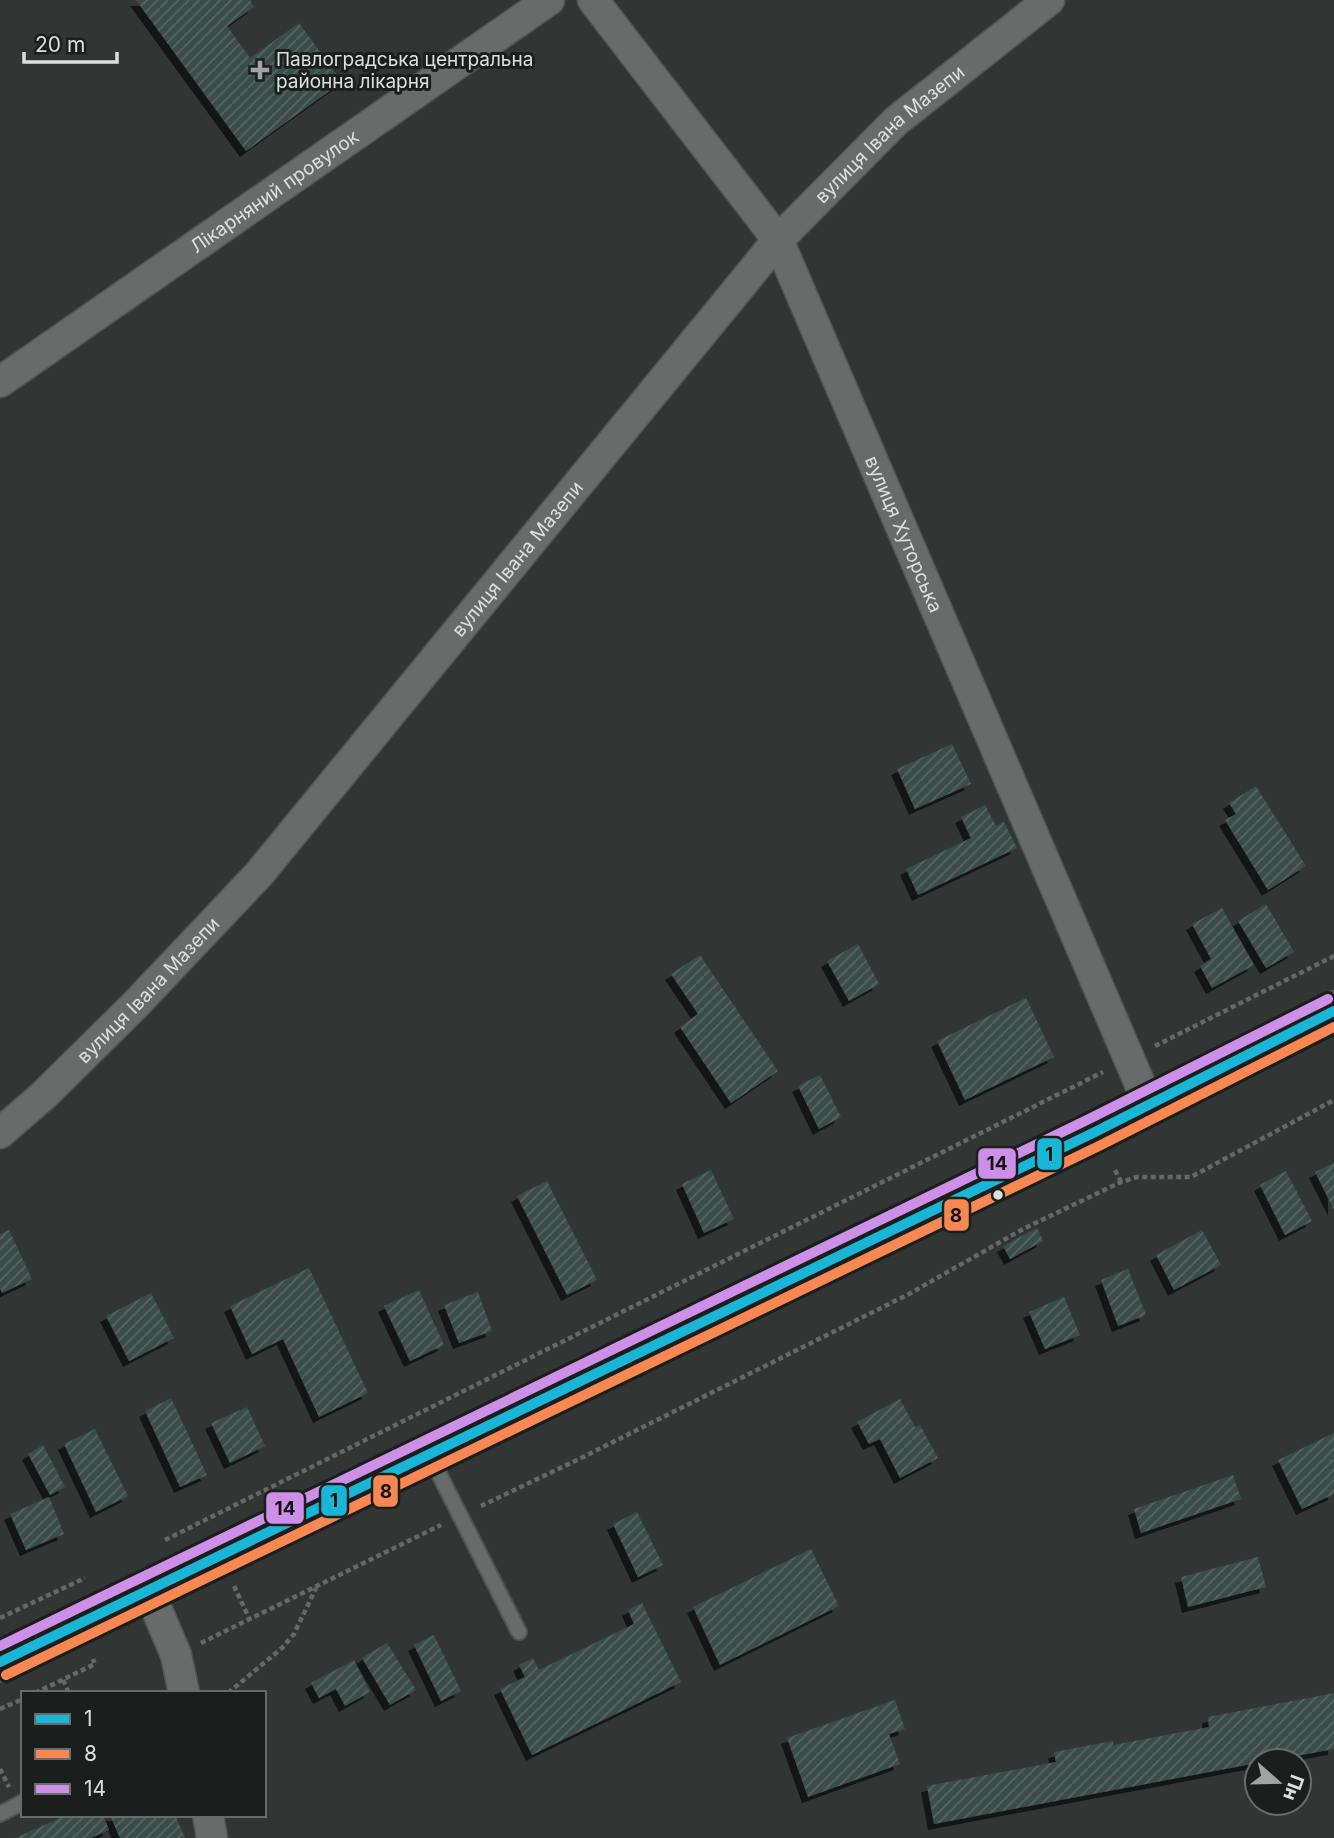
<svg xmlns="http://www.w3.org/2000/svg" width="1334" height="1838" viewBox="0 0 1334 1838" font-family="Inter,sans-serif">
  <defs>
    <pattern id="building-hatch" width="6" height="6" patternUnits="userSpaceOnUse" patternTransform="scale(1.75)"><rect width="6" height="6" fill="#3a4d4a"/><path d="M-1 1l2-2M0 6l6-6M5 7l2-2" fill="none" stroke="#566664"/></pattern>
    <filter id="shadow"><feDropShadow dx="-6" dy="6" stdDeviation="0" flood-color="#0009"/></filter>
  </defs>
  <rect width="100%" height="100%" fill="#313635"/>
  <g fill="url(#building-hatch)" filter="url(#shadow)">
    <path d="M 136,0 L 250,0 L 254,7 L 227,26 L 250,58 L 299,23 L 342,82 L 246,151 Z"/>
    <path d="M 952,744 L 971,784 L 915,809 L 897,769 Z"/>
    <path d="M 1256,786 L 1306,866 L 1268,890 L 1225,820 L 1236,814 L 1229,803 Z"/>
    <path d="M 985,805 L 996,826 L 1004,822 L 1017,848 L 918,895 L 906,869 L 971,838 L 961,817 Z"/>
    <path d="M 1266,904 L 1294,952 L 1266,968 L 1238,921 Z"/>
    <path d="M 1222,908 L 1254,965 L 1212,988 L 1200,966 L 1211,959 L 1192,924 Z"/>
    <path d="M 858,944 L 879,984 L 849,1001 L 827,961 Z"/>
    <path d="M 700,955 L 778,1071 L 731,1103 L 680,1027 L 698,1014 L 671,974 Z"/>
    <path d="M 1026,998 L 1054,1057 L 965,1100 L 937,1041 Z"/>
    <path d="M 820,1075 L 841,1117 L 819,1129 L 798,1086 Z"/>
    <path d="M 1334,1163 L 1334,1210 L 1315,1172 Z"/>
    <path d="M 711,1170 L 734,1219 L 704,1233 L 682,1184 Z"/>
    <path d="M 1286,1171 L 1312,1221 L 1285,1235 L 1260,1185 Z"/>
    <path d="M 547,1181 L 597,1280 L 567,1295 L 517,1196 Z"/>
    <path d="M 1037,1228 L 1043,1241 L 1010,1259 L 1003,1246 Z"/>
    <path d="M 9,1230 L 32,1279 L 2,1293 L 0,1288 L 0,1234 Z"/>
    <path d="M 1202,1230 L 1221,1265 L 1174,1290 L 1156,1255 Z"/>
    <path d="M 309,1268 L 368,1393 L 319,1417 L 283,1339 L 252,1354 L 230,1306 Z"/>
    <path d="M 1128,1269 L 1146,1315 L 1118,1326 L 1101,1280 Z"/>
    <path d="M 419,1290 L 444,1345 L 410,1361 L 384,1306 Z"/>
    <path d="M 478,1292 L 492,1331 L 459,1343 L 444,1305 Z"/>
    <path d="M 151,1293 L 174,1338 L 129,1361 L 106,1316 Z"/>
    <path d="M 1064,1297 L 1080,1335 L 1045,1349 L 1029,1312 Z"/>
    <path d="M 171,1398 L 207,1475 L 180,1487 L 145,1411 Z"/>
    <path d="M 900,1399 L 915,1427 L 920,1425 L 938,1458 L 900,1478 L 880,1439 L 869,1444 L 857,1422 Z"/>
    <path d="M 247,1407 L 265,1446 L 230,1463 L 211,1423 Z"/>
    <path d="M 95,1429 L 128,1496 L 96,1512 L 64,1444 Z"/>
    <path d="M 1334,1433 L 1334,1494 L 1302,1509 L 1278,1460 Z"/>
    <path d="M 43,1445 L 65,1487 L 50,1495 L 28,1454 Z"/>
    <path d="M 1233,1475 L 1241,1499 L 1141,1533 L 1134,1509 Z"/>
    <path d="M 49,1497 L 64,1534 L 26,1550 L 10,1514 Z"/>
    <path d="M 637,1512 L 663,1565 L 638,1577 L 613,1524 Z"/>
    <path d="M 811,1549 L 839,1606 L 720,1665 L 693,1607 Z"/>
    <path d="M 1258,1557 L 1266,1587 L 1188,1607 L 1181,1577 Z"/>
    <path d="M 642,1603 L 681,1682 L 532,1755 L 500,1689 L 525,1677 L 519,1665 L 533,1658 L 539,1670 L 634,1624 L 628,1610 Z"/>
    <path d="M 434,1635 L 461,1691 L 441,1701 L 414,1645 Z"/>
    <path d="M 387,1643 L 416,1690 L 390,1705 L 362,1658 Z"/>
    <path d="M 354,1660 L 370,1692 L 345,1706 L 336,1689 L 319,1698 L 311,1683 Z"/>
    <path d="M 1334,1693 L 1334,1749 L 1268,1761 L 1257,1761 L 1257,1763 L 934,1824 L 927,1786 L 1056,1762 L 1054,1752 L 1113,1741 L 1113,1745 L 1209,1727 L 1208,1717 Z"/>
    <path d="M 895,1700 L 905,1729 L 889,1734 L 900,1764 L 808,1797 L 787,1738 Z"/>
    <path d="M 67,1815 L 103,1815 L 109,1830 L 91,1838 L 15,1838 Z"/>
    <path d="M 110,1815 L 175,1815 L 185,1838 L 120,1838 Z"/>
  </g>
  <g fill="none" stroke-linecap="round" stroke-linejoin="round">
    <defs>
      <g id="lane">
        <path d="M 430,1456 L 519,1632"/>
        <path d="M 0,1814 L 23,1802"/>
      </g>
      <g id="street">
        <path id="s1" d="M 593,0 L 778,240 L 1149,1105"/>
        <path id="s2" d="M 0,382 L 549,0"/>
        <path id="s3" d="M 0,1133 L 45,1094 L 136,1004 L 259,874 L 778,240 L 896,121 L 1049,0"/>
        <path d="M 148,1589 L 176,1655 L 184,1693"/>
        <path d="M 208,1815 L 212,1838"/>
      </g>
      <path id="highway" d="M 0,1662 L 148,1589 L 221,1556 L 1095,1132 L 1334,1011"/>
    </defs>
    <use href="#lane" stroke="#505453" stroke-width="18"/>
    <use href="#street" stroke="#505453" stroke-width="33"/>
    <use href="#highway" stroke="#505453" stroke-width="42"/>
    <g stroke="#666968" stroke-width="4.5" stroke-dasharray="5 3.5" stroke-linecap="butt">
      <path d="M 1155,1046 L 1334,956"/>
      <path d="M 1115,1170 L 1121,1182"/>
      <path d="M 481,1506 L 575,1461 L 909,1294 L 1023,1229 L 1121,1182 L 1137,1177 L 1191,1177 L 1334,1100"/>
      <path d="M 165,1540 L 1103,1072"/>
      <path d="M 234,1586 L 250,1620"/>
      <path d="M 0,1618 L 85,1578"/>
      <path d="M 201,1643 L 441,1525"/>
      <path d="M 63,1680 L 69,1693"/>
      <path d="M 35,1693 L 95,1664 L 93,1659"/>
      <path d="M 228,1693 L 282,1648 L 294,1634 L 316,1588"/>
      <path d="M 0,1709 L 23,1699"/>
      <path d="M 0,1769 L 9,1787"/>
    </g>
    <use href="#lane" stroke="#676c6b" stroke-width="14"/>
    <use href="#street" stroke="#676c6b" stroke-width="30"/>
    <use href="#highway" stroke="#617270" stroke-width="38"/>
    <defs>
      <path id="bus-1" d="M 0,1662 L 1095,1132 L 1334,1011"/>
      <path id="bus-2" d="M 6,1675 L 1101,1145 L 1334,1027"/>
      <path id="bus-3" d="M 0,1646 L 1089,1119 L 1328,999"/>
    </defs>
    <use href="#bus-1" stroke="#1a1e1d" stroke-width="16"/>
    <use href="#bus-2" stroke="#1a1e1d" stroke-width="16"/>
    <use href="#bus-3" stroke="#1a1e1d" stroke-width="16"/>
    <use href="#bus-1" stroke="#1ab6d8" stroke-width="10"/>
    <use href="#bus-2" stroke="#f88751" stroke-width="10"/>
    <use href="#bus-3" stroke="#ce8fe9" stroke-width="10"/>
  </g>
  <path fill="#a0a4a4" stroke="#1a1e1d" stroke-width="2.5" d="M256.5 59.5h7v7h7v7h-7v7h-7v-7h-7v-7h7z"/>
  <circle fill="#dbe0df" stroke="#1a1e1d" stroke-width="2.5" cx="998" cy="1195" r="6"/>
  <g text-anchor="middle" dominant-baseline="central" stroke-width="6" stroke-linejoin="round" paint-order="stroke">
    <g font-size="19" fill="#dbe0df" stroke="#1a1e1d" text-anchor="start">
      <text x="276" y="59">Павлоградська центральна<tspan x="276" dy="22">районна лікарня</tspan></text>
    </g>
    <g font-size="19" fill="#dbe0df" stroke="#1a1e1d">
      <text stroke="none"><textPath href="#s3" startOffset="1340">вулиця Івана Мазепи</textPath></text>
      <text stroke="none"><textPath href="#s2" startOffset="334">Лікарняний провулок</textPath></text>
      <text stroke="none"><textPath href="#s1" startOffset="623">вулиця Хуторська</textPath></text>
      <text stroke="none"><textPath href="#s3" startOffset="774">вулиця Івана Мазепи</textPath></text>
      <text stroke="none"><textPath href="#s3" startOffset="206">вулиця Івана Мазепи</textPath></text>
    </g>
  </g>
  <g stroke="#1a1e1d" stroke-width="2.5">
    <rect x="1036" y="1137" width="27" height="34" rx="7" fill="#1ab6d8"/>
    <rect x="977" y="1147" width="40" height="33" rx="7" fill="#ce8fe9"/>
    <rect x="943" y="1198" width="27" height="34" rx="7" fill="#f88751"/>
    <rect x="372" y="1474" width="27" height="34" rx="7" fill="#f88751"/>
    <rect x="320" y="1484" width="28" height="33" rx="7" fill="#1ab6d8"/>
    <rect x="265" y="1491" width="40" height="34" rx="7" fill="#ce8fe9"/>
  </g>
  <g font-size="19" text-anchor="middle" font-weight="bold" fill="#111">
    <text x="1049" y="1161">1</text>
    <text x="997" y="1170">14</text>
    <text x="956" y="1222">8</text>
    <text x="386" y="1498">8</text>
    <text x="334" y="1507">1</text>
    <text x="285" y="1515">14</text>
  </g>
  <rect x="21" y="1691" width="245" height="126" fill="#1a1e1d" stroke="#676c6b" stroke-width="2"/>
  <rect x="35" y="1714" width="35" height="10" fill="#1ab6d8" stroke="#676c6b" stroke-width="2"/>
  <text x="84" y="1726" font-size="21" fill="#dbe0df">1</text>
  <rect x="35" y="1749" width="35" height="10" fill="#f88751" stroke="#676c6b" stroke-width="2"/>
  <text x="84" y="1761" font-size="21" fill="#dbe0df">8</text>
  <rect x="35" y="1784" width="35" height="10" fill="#ce8fe9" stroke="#676c6b" stroke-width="2"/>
  <text x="84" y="1796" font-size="21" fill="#dbe0df">14</text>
  <g transform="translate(1278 1782) rotate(110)"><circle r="33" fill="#1a1e1d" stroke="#676c6b" stroke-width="2"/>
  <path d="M0-5L12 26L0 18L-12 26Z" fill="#a0a4a4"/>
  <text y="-10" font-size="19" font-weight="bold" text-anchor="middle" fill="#dbe0df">Пн</text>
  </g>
  <path d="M24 52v10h93v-10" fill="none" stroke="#dbe0df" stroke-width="3.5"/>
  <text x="35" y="52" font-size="21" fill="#dbe0df" stroke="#1a1e1d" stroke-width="5" paint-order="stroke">20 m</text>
</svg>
